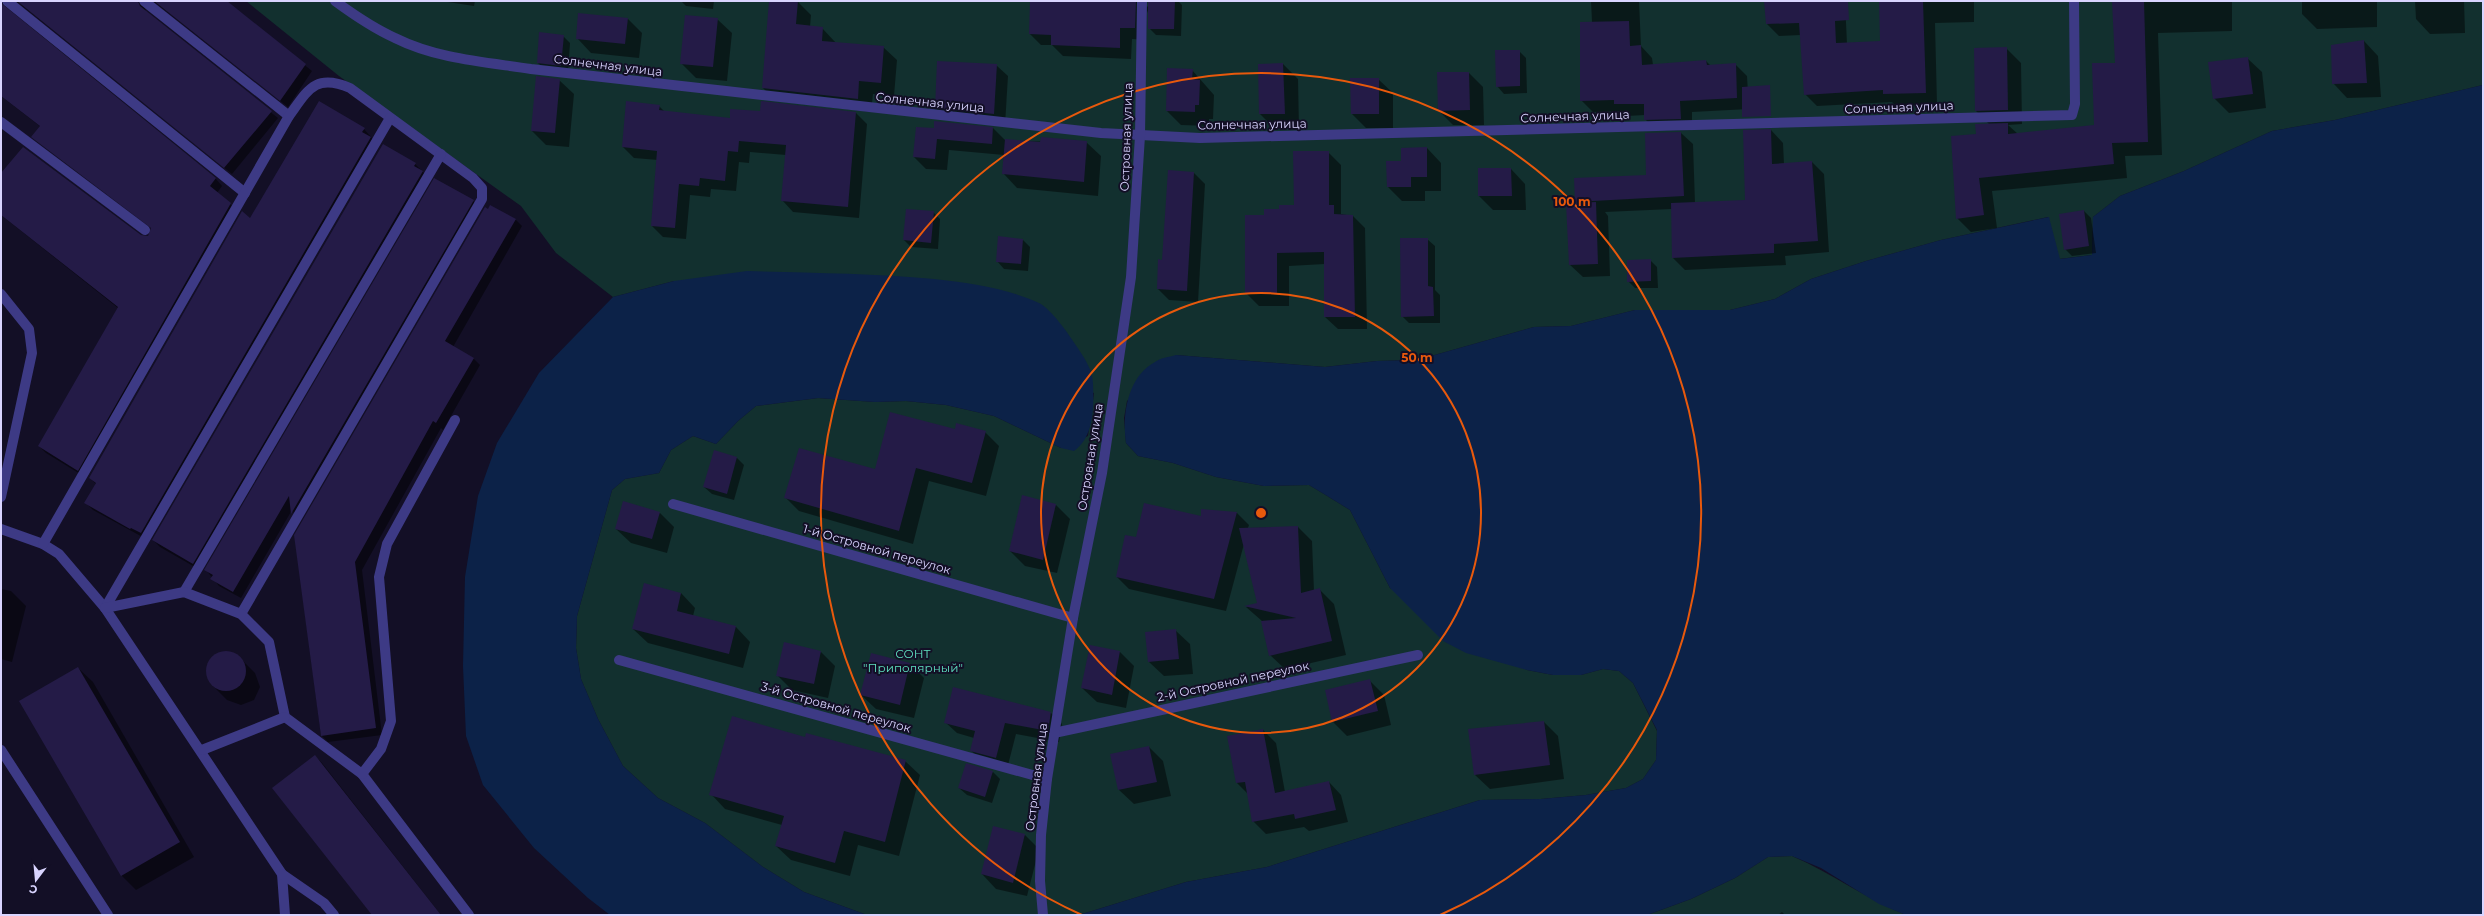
<svg xmlns="http://www.w3.org/2000/svg" width="2484" height="916" viewBox="0 0 2484 916" font-family="Montserrat,sans-serif">
  <rect width="100%" height="100%" fill="#130f26"/>
  <g fill="#12302f">
    <path d="M 246,1 L 2483,1 L 2483,85 L 2335,120 L 2272,131 L 2184,171 L 2120,196 L 2093,217 L 2092,255 L 2059,259 L 2048,217 L 1941,240 L 1866,261 L 1811,279 L 1775,299 L 1730,310 L 1635,310 L 1571,326 L 1534,327 L 1417,360 L 1377,361 L 1325,367 L 1176,355 L 1127,401 L 1124,418 L 1126,443 L 1138,456 L 1173,463 L 1216,477 L 1264,486 L 1309,485 L 1324,494 L 1350,510 L 1390,588 L 1527,670 L 1553,675 L 1581,675 L 1603,669 L 1619,671 L 1633,683 L 1657,731 L 1656,760 L 1643,779 L 1626,788 L 1586,795 L 1541,799 L 1480,800 L 1267,867 L 1186,882 L 1079,915 L 867,915 L 804,892 L 763,867 L 705,823 L 658,798 L 623,766 L 598,719 L 581,679 L 576,648 L 577,616 L 612,490 L 625,479 L 659,473 L 671,450 L 693,436 L 716,444 L 738,421 L 756,406 L 818,398 L 875,402 L 906,401 L 946,405 L 994,416 L 1061,448 L 1088,436 L 1094,393 L 674,281 L 613,297 L 556,253 L 521,206 L 339,76 Z"/>
    <path d="M 1792,856 C 1832,873 1866,899 1906,915 L 1647,915 L 1691,899 L 1735,878 L 1768,857 Z"/>
  </g>
  <g fill="#0c2248">
    <path d="M 2483,85 L 2483,915 L 1906,915 L 1879,904 L 1821,868 L 1792,856 L 1768,857 L 1735,878 L 1691,899 L 1647,915 L 1079,915 L 1186,882 L 1267,867 L 1480,800 L 1541,799 L 1586,795 L 1626,788 L 1643,779 L 1656,760 L 1657,730 L 1633,683 L 1619,671 L 1603,669 L 1581,675 L 1553,675 L 1527,670 L 1466,653 L 1443,641 L 1390,588 L 1350,510 L 1324,494 L 1309,485 L 1264,486 L 1216,477 L 1173,463 L 1138,456 L 1126,443 C 1122,416 1127,377 1155,362 C 1160,358 1169,357 1176,355 L 1325,367 L 1377,361 L 1417,360 L 1534,327 L 1571,326 L 1635,310 L 1730,310 L 1775,299 L 1811,279 L 1866,261 L 1941,240 L 2049,217 L 2060,259 L 2092,255 L 2093,217 L 2120,196 L 2184,171 L 2272,131 L 2335,120 Z"/>
    <path d="M 747,271 C 809,273 872,273 934,279 C 970,283 1006,288 1039,303 C 1051,309 1068,333 1075,344 C 1083,356 1093,369 1093,384 C 1094,407 1094,437 1074,451 L 1061,448 L 994,416 L 946,405 L 906,401 L 875,402 L 818,398 L 756,406 L 738,421 L 716,444 L 693,436 L 671,450 L 659,473 L 625,479 L 612,490 L 577,616 L 576,648 L 581,679 L 598,719 L 623,766 L 658,798 L 705,823 L 763,867 L 804,892 L 867,915 L 610,915 L 588,898 L 534,848 L 483,785 L 466,736 L 463,666 L 465,577 L 478,496 L 497,443 L 539,373 L 613,297 L 674,281 Z"/>
  </g>
  <g fill="#0007">
    <path d="M 1,1 L 225,1 L 312,71 L 288,107 L 156,3 L 149,1 L 145,5 L 146,13 L 278,118 L 232,174 L 19,3 L 12,1 L 8,4 L 9,13 L 216,179 L 222,186 L 217,193 L 238,211 L 85,477 L 46,453 L 39,446 L 118,308 L 1,215 L 1,175 L 141,236 L 148,237 L 153,230 L 41,127 L 1,96 Z"/>
    <path d="M 441,1 L 475,1 L 474,6 Z"/>
    <path d="M 681,1 L 714,1 L 713,9 L 686,6 Z"/>
    <path d="M 770,1 L 798,2 L 811,15 L 810,27 L 822,28 L 836,43 L 883,47 L 897,60 L 894,96 L 873,94 L 871,112 L 776,101 L 763,88 Z"/>
    <path d="M 1031,1 L 1142,1 L 1149,8 L 1147,13 L 1146,40 L 1132,39 L 1131,59 L 1063,56 L 1052,45 L 1041,45 L 1030,34 Z"/>
    <path d="M 1149,1 L 1178,1 L 1182,5 L 1181,36 L 1156,35 L 1149,28 Z"/>
    <path d="M 1591,1 L 1639,1 L 1641,46 L 1652,58 L 1653,65 L 1706,61 L 1711,66 L 1735,64 L 1747,76 L 1749,109 L 1692,112 L 1692,130 L 1657,131 L 1645,119 L 1645,115 L 1627,116 L 1623,111 L 1593,112 L 1581,100 L 1592,22 Z"/>
    <path d="M 1765,1 L 1845,1 L 1847,44 L 1881,42 L 1880,1 L 1974,1 L 1974,22 L 1935,23 L 1937,104 L 1896,106 L 1892,102 L 1817,106 L 1805,94 L 1801,35 L 1779,36 L 1767,24 Z"/>
    <path d="M 2113,1 L 2232,1 L 2232,31 L 2158,33 L 2162,155 L 2125,156 L 2127,178 L 1992,191 L 1997,228 L 1971,232 L 1957,218 L 1977,135 L 1990,125 L 1976,111 L 2006,48 L 2021,63 L 2022,124 L 2008,125 L 2018,134 L 2095,126 L 2116,64 Z"/>
    <path d="M 2302,1 L 2377,1 L 2377,27 L 2317,29 L 2302,14 Z"/>
    <path d="M 2415,1 L 2464,1 L 2465,33 L 2430,34 L 2416,19 Z"/>
    <path d="M 627,18 L 642,33 L 639,58 L 591,53 L 577,38 Z"/>
    <path d="M 717,19 L 732,33 L 727,81 L 696,78 L 681,63 Z"/>
    <path d="M 563,36 L 570,43 L 568,72 L 545,70 L 538,63 Z"/>
    <path d="M 2364,41 L 2378,56 L 2381,97 L 2347,98 L 2333,83 Z"/>
    <path d="M 1519,51 L 1526,58 L 1527,93 L 1504,94 L 1497,86 Z"/>
    <path d="M 2247,58 L 2262,72 L 2266,108 L 2229,113 L 2214,98 Z"/>
    <path d="M 1283,64 L 1298,79 L 1299,128 L 1274,128 L 1260,114 L 1259,65 Z"/>
    <path d="M 996,65 L 1008,76 L 1005,125 L 947,119 L 936,107 Z"/>
    <path d="M 1192,70 L 1214,95 L 1213,119 L 1209,119 L 1209,126 L 1181,125 L 1167,111 Z"/>
    <path d="M 1469,73 L 1483,87 L 1484,125 L 1453,125 L 1439,111 Z"/>
    <path d="M 1378,79 L 1393,93 L 1393,128 L 1366,128 L 1352,114 Z"/>
    <path d="M 559,80 L 574,94 L 569,147 L 546,145 L 532,131 Z"/>
    <path d="M 762,102 L 856,113 L 867,124 L 859,218 L 793,212 L 782,200 L 786,155 L 750,152 L 749,163 L 739,162 L 736,191 L 711,189 L 710,197 L 690,195 L 686,239 L 663,237 L 652,226 L 658,160 L 634,158 L 623,147 L 659,106 L 665,112 L 730,119 L 761,112 Z"/>
    <path d="M 993,128 L 1006,141 L 1086,142 L 1101,156 L 1098,196 L 1017,188 L 1003,173 L 1004,155 L 949,150 L 947,170 L 926,169 L 914,157 L 934,129 Z"/>
    <path d="M 364,129 L 378,145 L 148,540 L 93,510 L 86,503 L 96,484 L 90,478 L 251,220 Z"/>
    <path d="M 1771,130 L 1783,143 L 1784,164 L 1812,162 L 1824,174 L 1829,252 L 1785,256 L 1786,265 L 1685,270 L 1673,258 L 1672,209 L 1605,212 L 1608,216 L 1610,276 L 1583,277 L 1569,264 L 1578,203 L 1576,201 L 1647,176 L 1646,134 L 1681,133 L 1693,144 L 1695,203 L 1746,201 Z"/>
    <path d="M 1427,148 L 1441,163 L 1441,191 L 1425,191 L 1425,201 L 1402,201 L 1388,187 L 1402,162 Z"/>
    <path d="M 1328,152 L 1341,165 L 1341,214 L 1353,216 L 1365,228 L 1367,329 L 1338,329 L 1325,317 L 1325,264 L 1289,266 L 1289,306 L 1259,306 L 1246,293 L 1265,216 L 1295,206 Z"/>
    <path d="M 415,164 L 430,179 L 200,570 L 160,547 L 153,540 Z"/>
    <path d="M 1511,169 L 1525,184 L 1526,210 L 1493,210 L 1479,196 Z"/>
    <path d="M 1194,173 L 1205,184 L 1198,302 L 1169,300 L 1158,289 Z"/>
    <path d="M 473,201 L 480,208 L 299,520 L 292,510 L 241,598 L 219,586 L 206,570 Z"/>
    <path d="M 2084,211 L 2091,218 L 2096,253 L 2072,256 L 2065,249 Z"/>
    <path d="M 933,212 L 940,219 L 938,249 L 911,247 L 904,240 Z"/>
    <path d="M 515,219 L 522,226 L 453,347 L 473,358 L 480,365 L 443,430 L 441,428 L 362,570 L 382,735 L 328,742 L 321,735 L 295,536 Z"/>
    <path d="M 999,238 L 1023,240 L 1030,247 L 1028,271 L 1004,269 L 997,261 Z"/>
    <path d="M 1427,239 L 1435,246 L 1435,290 L 1440,295 L 1440,323 L 1409,323 L 1402,316 Z"/>
    <path d="M 1650,260 L 1657,267 L 1658,288 L 1635,288 L 1628,281 Z"/>
    <path d="M 956,431 L 985,432 L 999,446 L 986,496 L 929,481 L 913,544 L 799,511 L 785,497 L 875,471 Z"/>
    <path d="M 715,452 L 737,458 L 744,465 L 734,500 L 712,494 L 704,487 Z"/>
    <path d="M 1056,505 L 1070,519 L 1057,573 L 1025,566 L 1010,551 Z"/>
    <path d="M 1202,510 L 1237,513 L 1249,525 L 1248,528 L 1298,527 L 1312,541 L 1314,591 L 1320,590 L 1334,604 L 1346,655 L 1285,669 L 1270,655 L 1262,621 L 1246,607 L 1258,604 L 1244,544 L 1226,611 L 1129,589 L 1117,577 L 1137,538 L 1202,518 Z"/>
    <path d="M 660,513 L 674,527 L 667,553 L 631,543 L 616,529 Z"/>
    <path d="M 1,589 L 11,591 L 26,606 L 12,662 L 1,659 Z"/>
    <path d="M 681,593 L 695,608 L 693,616 L 736,627 L 750,642 L 743,668 L 648,643 L 633,629 Z"/>
    <path d="M 1175,630 L 1190,644 L 1193,674 L 1164,676 L 1149,662 Z"/>
    <path d="M 1090,647 L 1120,652 L 1134,666 L 1126,708 L 1097,702 L 1082,688 Z"/>
    <path d="M 226,652 L 240,658 L 255,673 L 260,687 L 254,700 L 241,705 L 227,700 L 212,685 L 207,671 L 213,658 Z"/>
    <path d="M 821,652 L 835,666 L 828,698 L 792,690 L 778,676 Z"/>
    <path d="M 910,664 L 924,678 L 914,718 L 876,709 L 861,695 Z"/>
    <path d="M 78,668 L 93,682 L 194,857 L 136,890 L 122,876 L 21,701 Z"/>
    <path d="M 1370,681 L 1384,695 L 1391,725 L 1347,736 L 1333,722 Z"/>
    <path d="M 1051,713 L 1062,724 L 1059,742 L 1016,734 L 1007,769 L 982,762 L 971,750 L 974,738 L 957,733 L 945,722 Z"/>
    <path d="M 1544,722 L 1558,736 L 1564,779 L 1490,789 L 1475,775 Z"/>
    <path d="M 1263,730 L 1276,743 L 1285,792 L 1329,782 L 1341,795 L 1348,822 L 1309,831 L 1304,827 L 1266,834 L 1253,821 L 1248,794 L 1237,783 L 1229,737 Z"/>
    <path d="M 806,738 L 905,761 L 920,775 L 899,856 L 858,845 L 850,876 L 791,860 L 776,846 L 782,825 L 725,809 L 711,794 Z"/>
    <path d="M 1149,747 L 1163,761 L 1171,796 L 1134,804 L 1119,790 L 1112,755 Z"/>
    <path d="M 315,756 L 322,763 L 441,915 L 373,915 Z"/>
    <path d="M 993,772 L 1000,779 L 992,803 L 967,795 L 959,788 Z"/>
    <path d="M 1025,835 L 1039,849 L 1027,896 L 996,889 L 982,874 Z"/>
    <path d="M 1782,912 L 1785,915 L 1778,915 Z"/>
  </g>
  <g fill="#241b47">
    <path d="M 17,1 L 138,1 L 140,6 L 272,111 L 224,168 Z"/>
    <path d="M 154,1 L 227,1 L 306,64 L 280,101 Z"/>
    <path d="M 769,1 L 798,1 L 796,24 L 823,27 L 822,41 L 884,46 L 881,83 L 859,81 L 858,99 L 762,88 Z"/>
    <path d="M 1030,1 L 1136,1 L 1135,28 L 1120,28 L 1120,48 L 1051,45 L 1051,35 L 1029,34 Z"/>
    <path d="M 1148,1 L 1175,1 L 1174,29 L 1148,29 Z"/>
    <path d="M 1764,1 L 1848,1 L 1849,20 L 1835,21 L 1836,43 L 1880,41 L 1879,1 L 1923,1 L 1926,93 L 1883,94 L 1883,90 L 1804,95 L 1799,23 L 1766,24 Z"/>
    <path d="M 2112,1 L 2144,1 L 2148,142 L 2112,143 L 2114,164 L 1979,178 L 1984,215 L 1956,219 L 1951,136 L 1976,134 L 1975,124 L 2008,123 L 2008,134 L 2094,125 L 2092,63 L 2115,63 Z"/>
    <path d="M 1,3 L 216,178 L 210,186 L 231,203 L 78,471 L 38,446 L 118,307 L 1,215 L 1,173 L 23,147 L 141,235 L 148,236 L 151,228 L 31,137 L 40,126 L 1,96 Z"/>
    <path d="M 578,13 L 628,18 L 625,44 L 576,39 Z"/>
    <path d="M 685,15 L 718,18 L 713,67 L 680,64 Z"/>
    <path d="M 1629,21 L 1630,46 L 1641,45 L 1642,65 L 1706,60 L 1707,65 L 1736,63 L 1737,98 L 1680,101 L 1681,119 L 1644,120 L 1644,104 L 1614,104 L 1614,100 L 1580,101 L 1580,22 Z"/>
    <path d="M 539,32 L 564,35 L 561,66 L 537,63 Z"/>
    <path d="M 2364,40 L 2367,83 L 2332,84 L 2331,45 Z"/>
    <path d="M 2007,47 L 2008,110 L 1975,111 L 1974,48 Z"/>
    <path d="M 1495,50 L 1520,50 L 1520,86 L 1496,87 Z"/>
    <path d="M 2248,57 L 2253,94 L 2213,99 L 2208,62 Z"/>
    <path d="M 937,61 L 997,64 L 994,114 L 935,108 Z"/>
    <path d="M 1283,63 L 1285,114 L 1259,114 L 1258,64 Z"/>
    <path d="M 1167,68 L 1193,69 L 1192,79 L 1200,80 L 1199,105 L 1195,105 L 1195,112 L 1166,111 Z"/>
    <path d="M 1437,72 L 1469,72 L 1470,110 L 1438,111 Z"/>
    <path d="M 536,76 L 560,79 L 555,133 L 531,131 Z"/>
    <path d="M 1350,78 L 1379,78 L 1379,114 L 1351,114 Z"/>
    <path d="M 1770,85 L 1771,116 L 1742,117 L 1742,87 Z"/>
    <path d="M 319,101 L 365,128 L 362,132 L 371,137 L 141,533 L 131,528 L 130,529 L 84,503 L 96,483 L 89,478 L 242,211 L 250,218 Z"/>
    <path d="M 626,101 L 660,105 L 659,110 L 730,118 L 730,109 L 760,111 L 761,101 L 856,112 L 848,207 L 781,201 L 786,145 L 739,141 L 738,152 L 728,151 L 725,181 L 700,178 L 699,186 L 679,184 L 675,228 L 651,226 L 657,151 L 622,147 Z"/>
    <path d="M 934,121 L 993,127 L 992,144 L 937,139 L 935,159 L 913,157 L 916,127 L 934,128 Z"/>
    <path d="M 1771,129 L 1772,164 L 1812,161 L 1818,241 L 1774,244 L 1774,253 L 1672,258 L 1671,203 L 1745,200 L 1743,130 Z"/>
    <path d="M 1681,132 L 1684,196 L 1575,202 L 1574,178 L 1646,175 L 1645,133 Z"/>
    <path d="M 1041,137 L 1087,141 L 1084,182 L 1002,174 L 1005,139 L 1040,142 Z"/>
    <path d="M 383,144 L 416,163 L 414,166 L 423,171 L 193,564 L 152,540 Z"/>
    <path d="M 1427,147 L 1427,177 L 1411,177 L 1411,187 L 1387,187 L 1386,161 L 1401,161 L 1401,148 Z"/>
    <path d="M 1293,151 L 1329,151 L 1329,205 L 1334,205 L 1334,214 L 1353,215 L 1355,317 L 1324,317 L 1324,252 L 1277,253 L 1277,294 L 1245,294 L 1245,215 L 1264,215 L 1264,209 L 1279,209 L 1279,205 L 1294,205 Z"/>
    <path d="M 1478,168 L 1511,168 L 1512,196 L 1478,196 Z"/>
    <path d="M 1168,170 L 1194,172 L 1187,291 L 1157,289 L 1158,259 L 1162,260 Z"/>
    <path d="M 434,178 L 474,200 L 291,514 L 289,496 L 233,592 L 210,579 L 213,575 L 204,570 Z"/>
    <path d="M 1596,202 L 1598,264 L 1569,265 L 1566,203 Z"/>
    <path d="M 490,205 L 516,219 L 445,341 L 474,358 L 436,423 L 433,421 L 355,562 L 376,728 L 321,736 L 294,535 L 485,207 L 488,209 Z"/>
    <path d="M 906,209 L 934,211 L 931,243 L 903,240 Z"/>
    <path d="M 2084,210 L 2089,246 L 2064,250 L 2059,214 Z"/>
    <path d="M 998,236 L 1023,239 L 1021,264 L 996,262 Z"/>
    <path d="M 1400,238 L 1428,238 L 1428,286 L 1433,287 L 1434,316 L 1401,317 Z"/>
    <path d="M 1651,259 L 1651,281 L 1627,282 L 1627,260 Z"/>
    <path d="M 890,412 L 955,429 L 956,423 L 986,431 L 972,483 L 916,468 L 899,531 L 784,498 L 799,448 L 875,469 Z"/>
    <path d="M 714,450 L 737,457 L 727,494 L 703,487 Z"/>
    <path d="M 1022,495 L 1056,504 L 1043,560 L 1009,551 Z"/>
    <path d="M 623,501 L 660,512 L 652,539 L 615,529 Z"/>
    <path d="M 1144,503 L 1201,516 L 1201,509 L 1237,512 L 1214,599 L 1116,577 L 1125,535 L 1136,537 Z"/>
    <path d="M 1298,526 L 1301,593 L 1320,588 L 1332,641 L 1269,656 L 1261,621 L 1296,618 L 1244,606 L 1257,603 L 1239,528 Z"/>
    <path d="M 644,583 L 681,593 L 677,611 L 736,626 L 729,654 L 632,629 Z"/>
    <path d="M 1176,629 L 1179,659 L 1148,662 L 1145,632 Z"/>
    <path d="M 784,642 L 821,651 L 814,684 L 776,676 Z"/>
    <path d="M 1090,645 L 1120,651 L 1112,695 L 1081,688 Z"/>
    <circle cx="226" cy="671" r="20"/>
    <path d="M 871,653 L 910,663 L 900,705 L 860,695 Z"/>
    <path d="M 78,667 L 180,842 L 121,876 L 19,701 Z"/>
    <path d="M 1370,679 L 1378,711 L 1332,722 L 1325,690 Z"/>
    <path d="M 953,687 L 1051,712 L 1048,731 L 1005,723 L 996,758 L 970,751 L 975,731 L 944,723 Z"/>
    <path d="M 732,716 L 805,737 L 806,733 L 906,760 L 885,842 L 844,831 L 835,863 L 775,846 L 784,816 L 709,795 Z"/>
    <path d="M 1544,721 L 1550,765 L 1474,775 L 1468,729 Z"/>
    <path d="M 1263,729 L 1275,793 L 1329,781 L 1336,810 L 1295,819 L 1294,814 L 1252,822 L 1245,782 L 1236,783 L 1227,736 Z"/>
    <path d="M 1149,746 L 1157,782 L 1118,790 L 1110,754 Z"/>
    <path d="M 315,755 L 441,915 L 372,915 L 272,788 Z"/>
    <path d="M 966,763 L 993,771 L 985,797 L 958,788 Z"/>
    <path d="M 993,826 L 1025,834 L 1013,883 L 981,874 Z"/>
  </g>
  <g fill="none" stroke-linecap="round" stroke-linejoin="round">
    <g stroke="#3d3a85" stroke-width="10">
      <path d="M 7,1 L 245,193"/>
      <path d="M 144,1 L 289,116"/>
      <path d="M 335,1 C 354,15 373,28 395,38 C 437,59 485,62 531,69 L 1101,133 L 1200,138 L 2072,115 L 2075,104 L 2074,1"/>
      <path d="M 1,122 L 145,230"/>
      <path d="M 1,294 L 29,329 L 32,353 L 1,497"/>
      <path d="M 673,504 L 1073,618"/>
      <path d="M 1,529 L 43,544 L 59,554 L 105,608 L 282,874 L 285,915"/>
      <path d="M 43,544 L 289,116 C 308,90 315,73 350,88 L 473,178 L 482,188 L 482,199 L 241,614"/>
      <path d="M 184,592 L 441,154"/>
      <path d="M 105,608 L 390,118"/>
      <path d="M 105,608 L 184,592 L 241,614 L 269,642 L 285,717 L 362,774 L 469,915"/>
      <path d="M 619,660 L 1047,779"/>
      <path d="M 1054,733 L 1418,655"/>
      <path d="M 1,750 L 108,915"/>
      <path d="M 202,750 L 285,717"/>
      <path d="M 362,774 L 381,749 L 391,721 L 379,577 L 387,544 L 455,420"/>
      <path d="M 282,874 L 324,903 L 334,915"/>
      <path d="M 1043,915 L 1040,881 L 1041,835 L 1047,779 L 1073,618 L 1102,473 L 1131,277 L 1140,136 L 1142,1"/>
    </g>
  </g>
  <g fill="none" stroke="#e8590c" stroke-width="2">
    <circle cx="1261" cy="513" r="220"/>
    <path d="M1082 915A440 440 0 1 1 1440 915"/>
  </g>
  <g text-anchor="middle" dominant-baseline="central" stroke-width="4" stroke-linejoin="round" paint-order="stroke">
    <g font-size="12" fill="#d9d4ff" stroke="#130f26">
      <text transform="translate(608 65) rotate(7)">Солнечная улица</text>
      <text transform="translate(930 102) rotate(6)">Солнечная улица</text>
      <text transform="translate(1899 107) rotate(-2)">Солнечная улица</text>
      <text transform="translate(1575 116) rotate(-2)">Солнечная улица</text>
      <text transform="translate(1252 124) rotate(-1)">Солнечная улица</text>
      <text transform="translate(1126 137) rotate(-88)">Островная улица</text>
      <text transform="translate(1090 457) rotate(-81)">Островная улица</text>
      <text transform="translate(877 549) rotate(16)">1-й Островной переулок</text>
      <text transform="translate(1233 681) rotate(-12)">2-й Островной переулок</text>
      <text transform="translate(836 707) rotate(16)">3-й Островной переулок</text>
      <text transform="translate(1036 777) rotate(-83)">Островная улица</text>
    </g>
    <g font-size="12" fill="#5fe0c0" stroke="#130f26">
      <text x="913" y="653">СОНТ<tspan x="913" dy="14">"Приполярный"</tspan></text>
    </g>
  </g>
  <circle cx="1261" cy="513" r="6" fill="#e8590c" stroke="#130f26" stroke-width="2"/>
  <g font-size="12" text-anchor="middle" font-weight="bold" fill="#e8590c" stroke="#130f26" stroke-width="4" stroke-linejoin="round" paint-order="stroke">
    <text x="1572" y="206">100 m</text>
    <text x="1417" y="362">50 m</text>
  </g>
  <rect width="2484" height="916" fill="none" stroke="#d9d4ff" stroke-width="4"/>
  <g transform="translate(36 880) rotate(196)" stroke="#130f26" stroke-width="3" paint-order="stroke">
  <path d="M0-3L7 15L0 10L-7 15Z" fill="#d9d4ff"/>
  <text y="-6" font-size="11" font-weight="bold" text-anchor="middle" fill="#d9d4ff">С</text>
  </g>
</svg>
